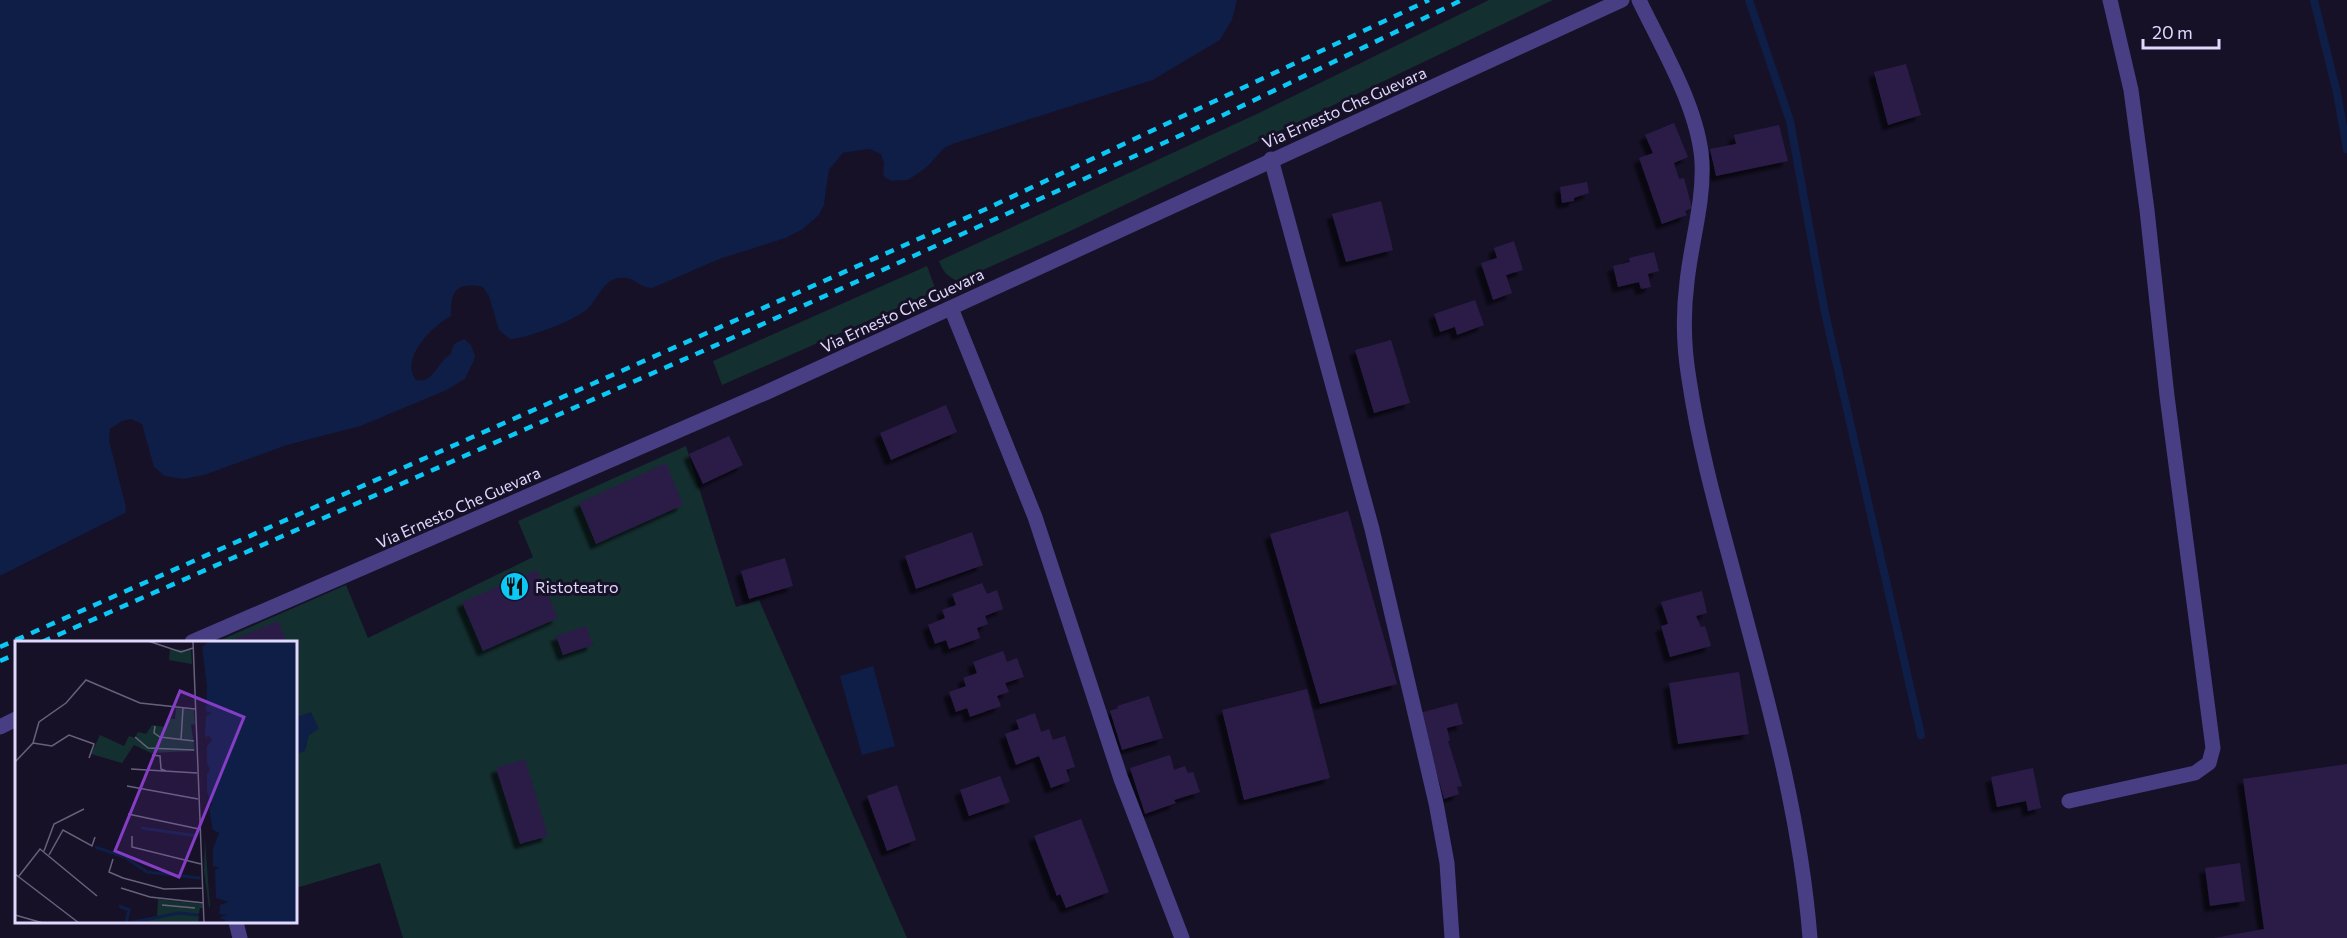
<svg xmlns="http://www.w3.org/2000/svg" width="2347" height="938" viewBox="0 0 2347 938" font-family="Commissioner,sans-serif">
  <defs>
    <filter id="shadow"><feDropShadow dx="-5.5" dy="5.5" stdDeviation="1.5" flood-color="#0009"/></filter>
  </defs>
  <rect width="100%" height="100%" fill="#161127"/>
  <g fill="#142f30">
    <path d="M 1489,0 L 1553,0 L 1066,233 L 958,281 C 948,277 943,272 939,261 L 1261,112 Z"/>
    <path d="M 927,266 L 935,288 L 931,293 L 722,385 L 713,361 Z"/>
    <path d="M 686,446 L 736,607 L 759,600 L 907,938 L 403,938 L 380,863 L 296,888 L 296,642 L 216,642 L 346,585 L 368,638 L 533,557 L 518,521 Z"/>
  </g>
  <g fill="#0f1e47">
    <path d="M 0,0 L 1237,0 L 1232,20 L 1220,40 L 1153,80 L 953,144 L 920,173 L 908,180 L 892,181 L 885,178 C 881,171 884,163 881,155 L 869,149 L 843,153 L 829,170 L 824,205 L 819,215 L 803,229 L 786,238 L 720,259 L 652,288 C 639,287 636,279 626,278 C 602,275 599,301 585,311 C 569,322 529,338 510,339 L 499,330 L 489,296 L 483,287 C 457,282 450,290 451,316 C 433,325 399,359 416,380 C 434,384 436,363 450,355 L 454,344 L 464,339 L 471,345 L 475,356 L 473,366 L 465,379 L 447,390 L 361,426 L 284,446 L 204,475 L 183,479 L 165,476 L 154,467 L 142,424 L 131,419 L 122,421 L 110,429 L 109,441 L 126,507 L 125,513 L 0,576 Z"/>
    <path d="M 873,666 L 895,746 L 862,755 L 840,676 Z"/>
    <path d="M 311,712 L 319,729 L 309,735 L 305,751 L 296,754 L 296,717 Z"/>
  </g>
  <g fill="#161127">
    <path d="M 1237,0 L 1240,0 L 1235,21 L 1222,42 L 1155,82 L 954,146 L 946,150 L 929,169 L 909,183 L 892,184 L 883,181 L 880,174 L 881,164 L 878,157 L 869,152 L 845,156 L 832,171 L 827,206 L 822,216 L 805,232 L 787,241 L 721,262 L 686,277 L 687,273 L 720,259 L 786,238 L 803,229 L 820,215 L 824,205 L 829,170 L 843,153 L 869,149 L 881,154 L 884,163 L 883,174 L 885,178 L 892,181 L 908,180 L 927,167 L 944,148 L 953,144 L 1153,80 L 1220,40 L 1232,20 Z"/>
    <path d="M 477,354 L 476,367 L 467,381 L 448,393 L 362,429 L 286,449 L 284,446 L 361,426 L 447,390 L 465,379 Z"/>
    <path d="M 129,512 L 122,519 L 0,579 L 0,576 Z"/>
  </g>
  <g fill="none" stroke-linecap="round" stroke-linejoin="round">
    <g stroke="#0f1e47" stroke-width="8">
      <path d="M 1749,0 L 1790,121 L 1824,308 L 1921,735"/>
      <path d="M 2314,0 L 2337,93 L 2347,149"/>
    </g>
  </g>
  <g fill="#2a1d47" filter="url(#shadow)">
    <path d="M 1906,64 L 1921,115 L 1888,125 L 1874,72 Z"/>
    <path d="M 1674,123 L 1688,157 L 1674,163 L 1679,179 L 1684,178 L 1692,208 L 1685,211 L 1687,215 L 1662,224 L 1639,158 L 1653,153 L 1645,135 Z"/>
    <path d="M 1779,125 L 1788,161 L 1716,176 L 1710,149 L 1736,144 L 1734,135 Z"/>
    <path d="M 1587,182 L 1589,193 L 1574,198 L 1574,201 L 1562,203 L 1560,187 Z"/>
    <path d="M 1381,201 L 1393,250 L 1346,262 L 1332,214 Z"/>
    <path d="M 1514,241 L 1523,270 L 1506,275 L 1512,293 L 1493,300 L 1481,263 L 1497,258 L 1494,248 Z"/>
    <path d="M 1654,252 L 1659,271 L 1648,274 L 1651,287 L 1641,289 L 1639,282 L 1618,287 L 1613,266 L 1630,262 L 1629,258 Z"/>
    <path d="M 1475,300 L 1484,325 L 1457,335 L 1455,327 L 1440,332 L 1434,314 Z"/>
    <path d="M 1391,340 L 1410,403 L 1374,413 L 1355,350 Z"/>
    <path d="M 946,405 L 957,432 L 891,460 L 880,433 Z"/>
    <path d="M 729,436 L 743,465 L 703,484 L 689,454 Z"/>
    <path d="M 666,463 L 683,505 L 596,544 L 579,503 Z"/>
    <path d="M 1348,511 L 1397,684 L 1320,704 L 1270,534 Z"/>
    <path d="M 972,532 L 983,565 L 916,589 L 905,556 Z"/>
    <path d="M 785,558 L 793,586 L 749,599 L 741,571 Z"/>
    <path d="M 537,570 L 558,618 L 483,651 L 462,602 Z"/>
    <path d="M 982,583 L 987,594 L 997,590 L 1003,609 L 985,616 L 988,624 L 977,628 L 980,638 L 949,649 L 946,640 L 935,644 L 928,625 L 945,618 L 942,610 L 956,605 L 952,594 Z"/>
    <path d="M 1702,591 L 1707,613 L 1696,616 L 1701,627 L 1705,626 L 1711,646 L 1670,657 L 1661,626 L 1668,624 L 1661,602 Z"/>
    <path d="M 278,621 L 287,642 L 235,642 L 234,639 Z"/>
    <path d="M 586,626 L 593,645 L 563,655 L 556,636 Z"/>
    <path d="M 1003,651 L 1007,662 L 1017,658 L 1024,677 L 1005,683 L 1009,692 L 997,696 L 1001,706 L 970,717 L 967,708 L 956,712 L 949,692 L 966,686 L 963,678 L 977,673 L 973,662 Z"/>
    <path d="M 1739,672 L 1749,734 L 1678,744 L 1669,683 Z"/>
    <path d="M 1307,689 L 1330,778 L 1244,800 L 1222,710 Z"/>
    <path d="M 1149,696 L 1163,738 L 1122,750 L 1110,711 L 1118,708 L 1117,706 Z"/>
    <path d="M 1457,703 L 1463,724 L 1447,728 L 1450,741 L 1448,741 L 1462,786 L 1457,787 L 1459,794 L 1444,799 L 1420,713 Z"/>
    <path d="M 1035,713 L 1041,732 L 1049,729 L 1053,740 L 1065,736 L 1075,767 L 1066,770 L 1070,781 L 1051,788 L 1039,756 L 1016,765 L 1005,734 L 1019,729 L 1016,720 Z"/>
    <path d="M 1170,755 L 1174,770 L 1185,766 L 1188,773 L 1193,772 L 1200,792 L 1174,800 L 1176,803 L 1145,814 L 1130,768 Z"/>
    <path d="M 525,759 L 548,836 L 520,844 L 496,768 Z"/>
    <path d="M 2347,764 L 2347,938 L 2214,938 L 2264,929 L 2243,779 Z"/>
    <path d="M 2033,768 L 2041,808 L 2028,811 L 2026,801 L 1997,807 L 1991,777 Z"/>
    <path d="M 1000,776 L 1010,802 L 969,816 L 960,790 Z"/>
    <path d="M 897,785 L 916,840 L 887,851 L 867,796 Z"/>
    <path d="M 1081,819 L 1109,892 L 1066,908 L 1060,894 L 1057,896 L 1034,836 Z"/>
    <path d="M 2240,863 L 2245,901 L 2210,906 L 2205,868 Z"/>
  </g>
  <g fill="none" stroke-linecap="round" stroke-linejoin="round">
    <g stroke="#473e83" stroke-width="15">
      <path d="M 1639,0 C 1662,48 1699,109 1702,162 C 1704,202 1691,243 1687,282 C 1683,313 1684,349 1689,379 C 1698,440 1714,500 1730,559 C 1763,684 1800,809 1810,938"/>
      <path d="M 1271,159 L 1372,529 L 1436,803 L 1447,863 L 1452,938"/>
      <path d="M 951,308 L 1035,517 L 1121,779 L 1182,938"/>
      <path d="M 192,642 L 765,393 L 1622,0"/>
      <path d="M 0,727 L 16,719"/>
      <path d="M 2069,801 L 2195,773 L 2209,763 L 2213,748 L 2167,396 L 2147,210 L 2131,90 L 2110,0"/>
      <path d="M 236,922 L 240,938"/>
    </g>
    <g stroke="#0cc8f5" stroke-width="4.5" stroke-dasharray="9 8" stroke-linecap="butt">
      <path d="M 42,642 L 703,351 L 1188,132 L 1462,0"/>
      <path d="M 0,647 L 986,209 L 1429,0"/>
      <path d="M 0,661 L 16,654"/>
    </g>
  </g>
  <defs>
    <symbol id="restaurant-disc" viewBox="-11 -11 22 22"><circle r="9.5" fill="#0cc8f5" stroke="#161127"/><path d="M-5-6h1v4h1v-4h1v4h1v-4h1v5L-1.5 .5V6h-2V.5L-5-1ZM5-6V6H3V1.5H1.5Q1.5-4 5-6Z" fill="#111"/></symbol>
  </defs>
  <g fill-rule="evenodd">
    <use href="#restaurant-disc" x="498" y="570" width="33" height="33"/>
  </g>
  <g text-anchor="middle" dominant-baseline="central" stroke-width="6" stroke-linejoin="round" paint-order="stroke">
    <g font-size="16" fill="#e0d8fd" stroke="#161127">
      <text transform="translate(1344 107) rotate(-24)">Via Ernesto Che Guevara</text>
      <text transform="translate(902 310) rotate(-25)">Via Ernesto Che Guevara</text>
      <text transform="translate(458 507) rotate(-24)">Via Ernesto Che Guevara</text>
    </g>
    <g font-size="16" fill="#e0d8fd" stroke="#161127" text-anchor="start">
      <text x="535" y="586">Ristoteatro</text>
    </g>
  </g>
  <g transform="translate(15 641)">
    <rect width="282" height="282" fill="#161127"/>
    <path d="M 155,8 L 176,9 L 177,23 L 154,19 ZM 161,67 L 179,69 L 180,83 L 176,84 L 180,110 L 136,112 L 119,104 L 107,122 L 76,113 L 85,94 L 109,105 L 114,95 L 120,97 L 123,91 L 131,93 L 137,84 L 150,86 L 152,77 L 160,78 ZM 190,198 L 195,266 L 194,267 L 189,230 ZM 143,258 L 188,263 L 189,267 L 185,267 L 184,273 L 142,276 ZM 163,273 L 184,275 L 183,282 L 122,282 Z" fill="#142f30"/>
    <path d="M 194,0 L 282,0 L 282,282 L 207,282 L 211,279 L 204,277 L 212,274 L 204,273 L 205,264 L 214,261 L 201,257 L 200,229 L 205,227 L 198,225 L 198,208 L 204,192 L 195,187 L 194,166 L 197,163 L 192,152 L 192,105 L 197,99 L 193,94 L 190,97 L 190,89 L 191,75 L 197,72 L 191,70 L 187,6 Z" fill="#0f1e47"/>
    <path d="M 194,0 L 187,6 L 192,45 L 189,108 L 184,1 ZM 189,114 L 195,129 L 192,133 L 192,152 L 197,163 L 194,167 L 198,190 L 194,191 Z" fill="#161127"/>
    <path fill="none" stroke="#0f1e47" stroke-width="3" d="M 126,187 L 183,195M 80,206 L 110,216 L 132,231 L 185,237M 104,265 L 114,269 L 111,282M 113,282 L 164,272 L 183,274"/>
    <path fill="none" stroke="#67617d" stroke-width="1.5" d="M 133,0 L 166,11 L 178,7M 178,0 L 189,282M 140,85 L 139,92 L 145,96 L 179,100M 120,96 L 133,107 L 179,109M 166,99 L 168,67M 18,102 L 37,105 L 54,94 L 79,103 L 74,117M 137,114 L 145,115 L 146,128 L 151,130M 0,121 L 18,102 L 24,81 L 51,62 L 71,39 L 125,62 L 180,68M 116,128 L 182,132M 112,145 L 183,158M 113,173 L 184,188M 117,195 L 117,206 L 186,223M 29,210 L 39,183 L 69,168M 34,214 L 48,189 L 77,205 L 80,196M 98,218 L 94,231 L 108,237 L 149,248 L 188,247M 0,233 L 64,282M 4,235 L 25,208 L 82,255M 106,247 L 135,256 L 189,262M 147,264 L 180,267M 0,274 L 28,282"/>
    <path fill="#853dc5" fill-opacity="0.15" stroke="#853dc5" stroke-width="3" d="M 165,50 L 229,76 L 164,236 L 100,210 Z"/>
    <rect width="282" height="282" fill="none" stroke="#e0d8fd" stroke-width="3"/>
  </g>
  <path d="M2143 39v9h76v-9" fill="none" stroke="#e0d8fd" stroke-width="3"/>
  <text x="2152" y="39" font-size="18" fill="#e0d8fd" stroke="#161127" stroke-width="4.5" paint-order="stroke">20 m</text>
</svg>
